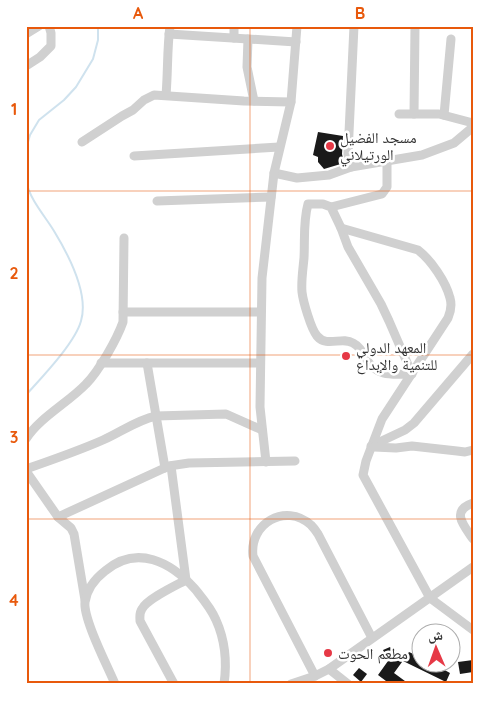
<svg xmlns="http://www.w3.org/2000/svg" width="499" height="710" viewBox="0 0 499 710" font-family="Quicksand,'Noto Naskh Arabic',sans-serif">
  <rect width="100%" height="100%" fill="#fff"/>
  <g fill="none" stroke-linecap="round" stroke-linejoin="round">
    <g stroke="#cfe2ee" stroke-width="2">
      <path d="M 26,149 L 30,135 L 39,120 L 64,100 L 76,87 L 93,59 L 98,40 L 98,26"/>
      <path d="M 26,181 C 30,200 45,216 54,231 C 68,254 89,294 81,321 C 75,343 42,377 26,395"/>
    </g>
  </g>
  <g fill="#1a1a1a">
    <path d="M 318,132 L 343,136 L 342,154 L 344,163 L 324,169 L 318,162 L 318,157 L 313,155 Z"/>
    <path d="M 390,647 L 391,649 L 395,648 L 402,662 L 394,673 L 409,684 L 390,684 L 378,675 L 388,661 L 383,650 Z"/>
    <path d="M 409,652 L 422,658 L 422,662 L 430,662 L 450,673 L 446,682 L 403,661 Z"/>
    <path d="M 473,660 L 473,672 L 460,674 L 458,662 Z"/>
    <path d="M 359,668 L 367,674 L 361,682 L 353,675 Z"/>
  </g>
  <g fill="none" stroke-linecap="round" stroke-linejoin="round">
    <g stroke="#d0d0d0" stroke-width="9">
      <path d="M 26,34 L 39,26"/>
      <path d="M 169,34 L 296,42"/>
      <path d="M 234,38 L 234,26"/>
      <path d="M 248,39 L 247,67 L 254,101"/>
      <path d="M 26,66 L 40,57 L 51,46 L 51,33 L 49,26"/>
      <path d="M 166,95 C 168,72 167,49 170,26"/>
      <path d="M 399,114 L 439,114 L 473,123"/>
      <path d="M 414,114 L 415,26"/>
      <path d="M 444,115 L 451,39"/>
      <path d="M 82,142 L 122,116 L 133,110 L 144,100 L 154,95 L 244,101 L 291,102"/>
      <path d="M 134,156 L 279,147"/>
      <path d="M 351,167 L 348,154 L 354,26"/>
      <path d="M 274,173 L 297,178 L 329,175 L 351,167 L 422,155 L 454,143 L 473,127"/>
      <path d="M 157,201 L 271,197"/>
      <path d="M 308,204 L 323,204 L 331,207 L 341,228 L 348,247 L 381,304 L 389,321 L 412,374 C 394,374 378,378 367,360 C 364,354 359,346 353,343 C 342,336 327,348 317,336 C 311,329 303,301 302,292 C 301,281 303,269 304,258 C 305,239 303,222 308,204 Z"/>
      <path d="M 331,207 L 382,194 L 387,187 L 387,161"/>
      <path d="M 341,228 L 418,250 C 431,260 446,282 450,298 C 452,305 451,311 448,318 L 382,419 L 366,461 L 363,475 L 430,598 L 473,630"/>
      <path d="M 123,312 L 261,312"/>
      <path d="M 101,363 L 260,363"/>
      <path d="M 147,363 L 165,468"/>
      <path d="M 26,439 C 39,418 69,402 86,384 C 99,371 117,339 123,322 L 124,238"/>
      <path d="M 371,446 L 405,430 L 414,423 L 473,354"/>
      <path d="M 374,447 L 396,448 L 412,446 L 457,451 L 465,452 L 473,450"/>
      <path d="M 266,462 L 260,407 L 262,278 L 274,173 L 291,102 L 297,26"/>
      <path d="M 171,466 L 186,580 C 175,586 147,599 142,609 C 139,613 140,617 140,621 L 174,684"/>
      <path d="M 26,469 C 52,460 78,451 103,440 C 121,432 137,420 156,416 L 226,414 L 262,430"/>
      <path d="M 26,471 L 58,517 L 71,528 L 74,534 L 85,600"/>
      <path d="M 473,503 C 450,511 464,526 473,539"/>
      <path d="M 58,517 L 169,466 L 189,463 L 295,461"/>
      <path d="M 329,669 L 348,684"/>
      <path d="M 315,676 L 253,556 C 249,524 285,502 311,525 C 313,527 316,531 318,534 L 372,638"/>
      <path d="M 115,684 C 108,667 83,619 85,602 C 87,589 96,578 105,571 C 137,544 171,562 195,589 C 203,599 211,608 216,620 C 225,640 227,663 224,684"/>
      <path d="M 291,684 L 315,676 L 329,669 L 473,567"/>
    </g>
  </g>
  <path fill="none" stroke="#e8590c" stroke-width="1" stroke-opacity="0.55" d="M 250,26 L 250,684M 26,191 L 473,191M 26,355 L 473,355M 26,519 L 473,519"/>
  <g fill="#e63946" stroke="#fff" stroke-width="2">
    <circle cx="330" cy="146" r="5"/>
    <circle cx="346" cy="356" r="5"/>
    <circle cx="328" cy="653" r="5"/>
  </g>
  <g text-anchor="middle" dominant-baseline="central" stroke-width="5" stroke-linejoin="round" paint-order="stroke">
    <g font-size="15" fill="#333" stroke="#fff" text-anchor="start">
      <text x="340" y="137">مسجد الفضيل<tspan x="340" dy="17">الورتيلاني</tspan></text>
      <text x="356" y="347">المعهد الدولي<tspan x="356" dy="17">للتنمية والإبداع</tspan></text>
      <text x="338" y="653">مطعم الحوت</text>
    </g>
  </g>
  <rect width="499" height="710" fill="none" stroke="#ffffff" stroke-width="55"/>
  <g transform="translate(436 648) rotate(358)"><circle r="24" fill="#ffffff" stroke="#adadad"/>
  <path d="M0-4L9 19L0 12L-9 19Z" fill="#e63946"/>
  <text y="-8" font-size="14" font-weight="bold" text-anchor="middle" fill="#333333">ش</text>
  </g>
  <rect x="28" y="28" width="444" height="654" fill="none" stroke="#e8590c" stroke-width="2"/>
  <g font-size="16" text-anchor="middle" font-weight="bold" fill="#e8590c">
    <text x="138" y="19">A</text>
    <text x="360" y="19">B</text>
    <text x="14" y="115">1</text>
    <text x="14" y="279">2</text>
    <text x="14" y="443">3</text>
    <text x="14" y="606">4</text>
  </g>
</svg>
